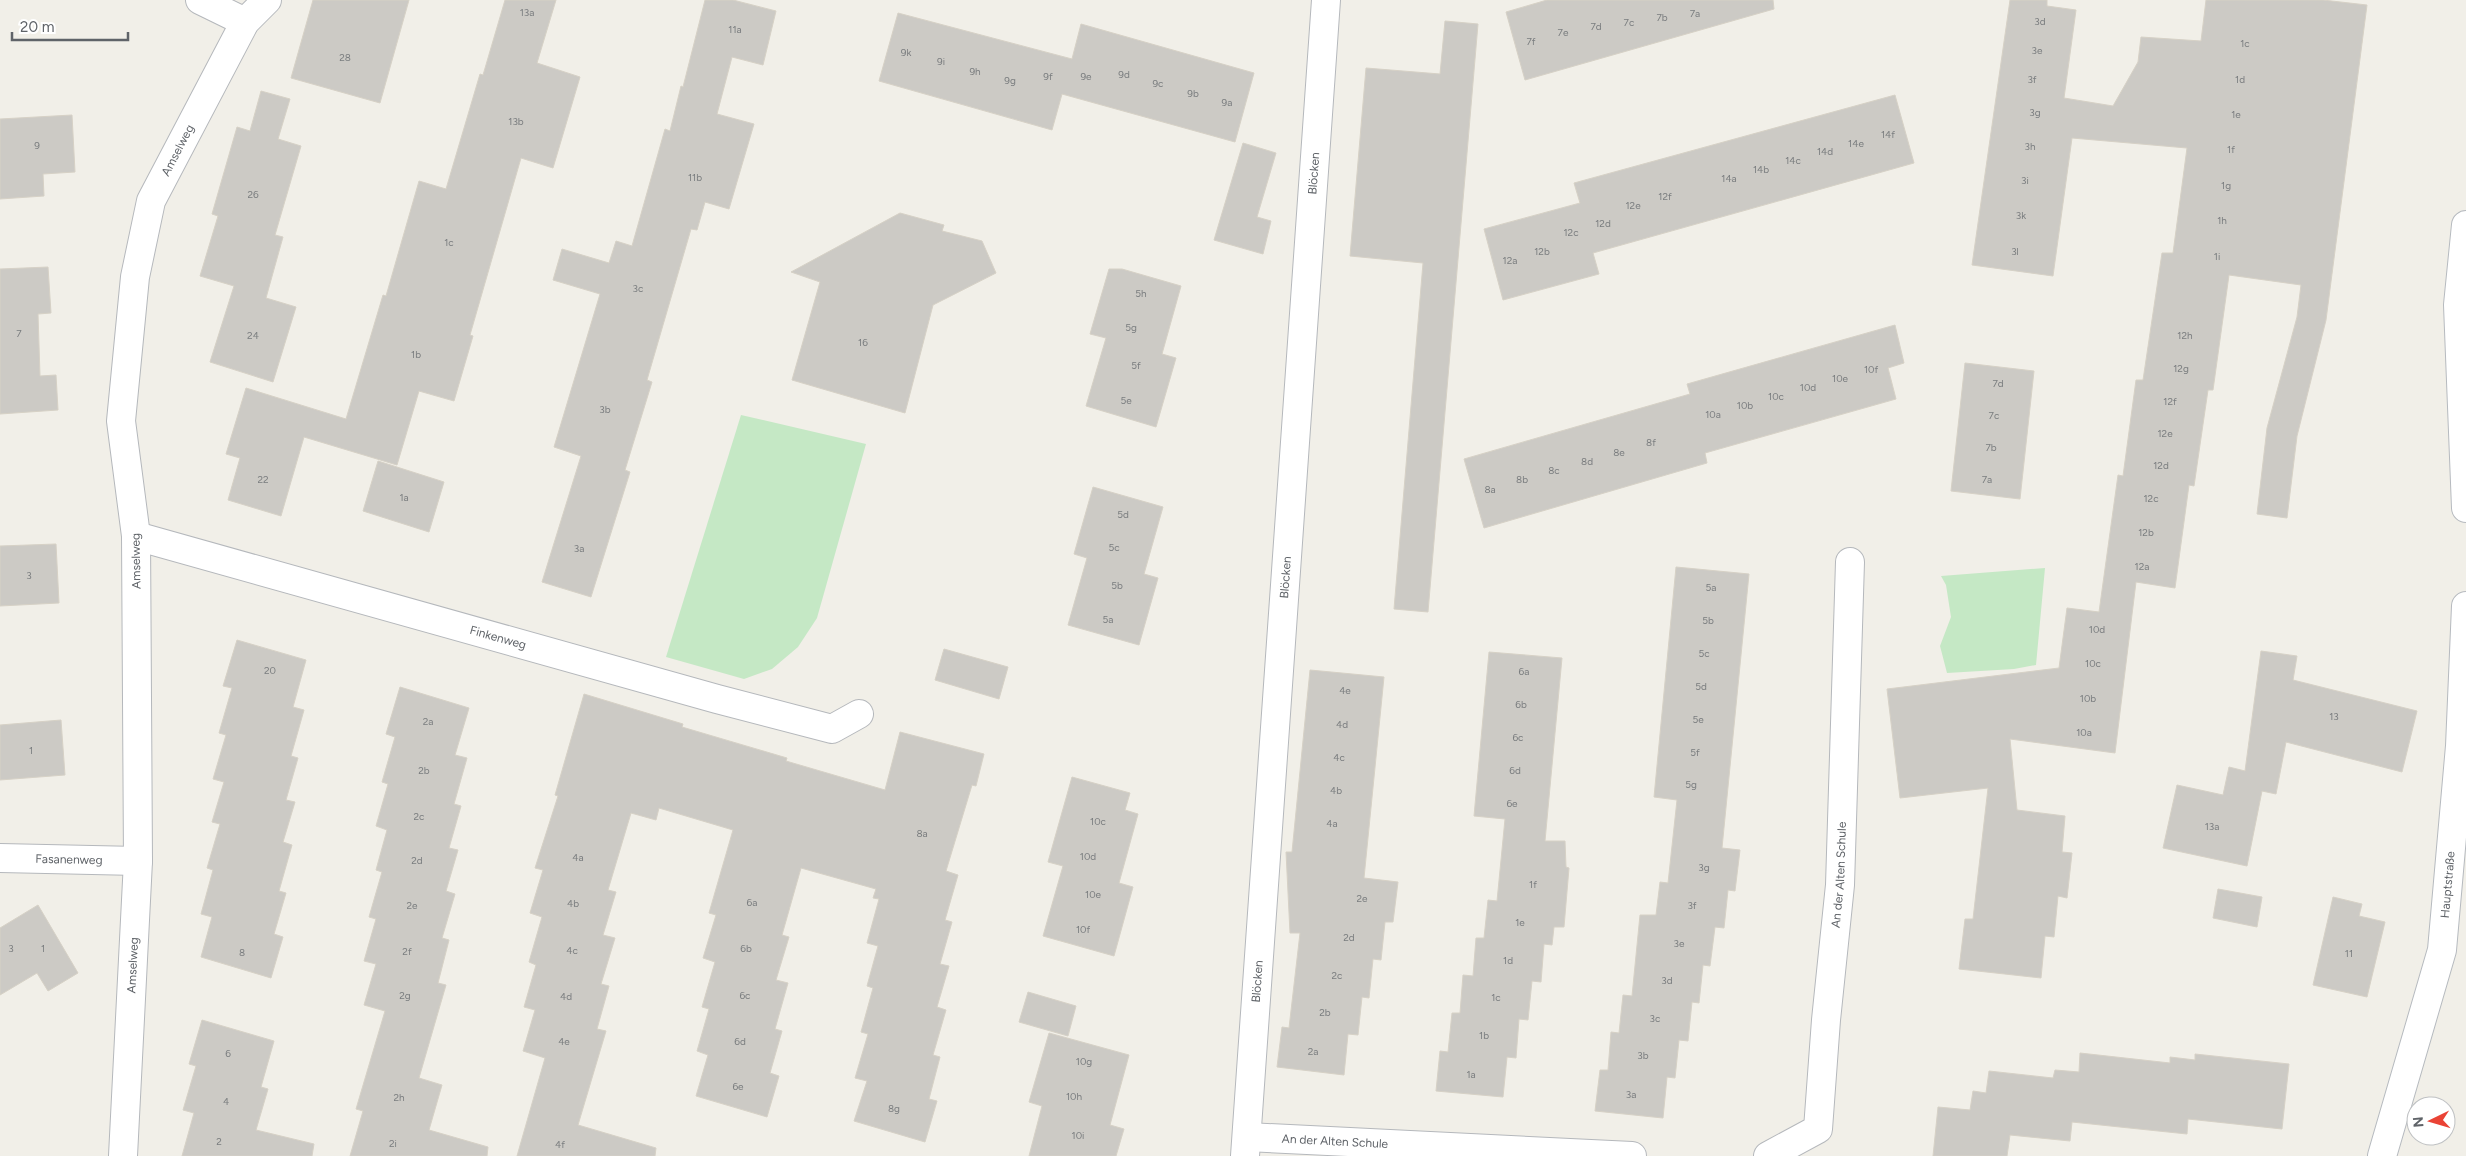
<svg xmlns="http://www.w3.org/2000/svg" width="2466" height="1156" viewBox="0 0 2466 1156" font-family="Figtree,sans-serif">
  <rect width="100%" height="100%" fill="#f1efe8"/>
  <g fill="#c5e8c5">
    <path d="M 741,415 L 866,444 L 817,618 L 798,647 L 772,669 L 744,679 L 666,657 Z"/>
    <path d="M 2045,568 L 2036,665 L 2014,669 L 1947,673 L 1940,646 L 1951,617 L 1946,585 L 1941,576 Z"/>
  </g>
  <g fill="#cccac5" stroke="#d6d1c6">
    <path d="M 313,0 L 409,0 L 380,103 L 291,78 Z"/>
    <path d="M 505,0 L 556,0 L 537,63 L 580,77 L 553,168 L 521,158 L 470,335 L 473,336 L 454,401 L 419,391 L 397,465 L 304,437 L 281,516 L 228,500 L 240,458 L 226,454 L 246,388 L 346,419 L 383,295 L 386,296 L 419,181 L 446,189 L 480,74 L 483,75 Z"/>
    <path d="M 705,0 L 733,0 L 776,11 L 763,65 L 732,57 L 717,114 L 754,124 L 729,209 L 705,202 L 697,230 L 691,229 L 647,380 L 652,382 L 625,470 L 630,472 L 591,597 L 542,582 L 581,456 L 554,447 L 600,294 L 553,280 L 562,249 L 609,263 L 616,241 L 632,246 L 665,129 L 670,131 L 681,86 L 683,87 Z"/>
    <path d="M 1547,0 L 1773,0 L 1774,9 L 1525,80 L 1506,12 Z"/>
    <path d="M 2010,0 L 2047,0 L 2047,6 L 2076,10 L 2064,98 L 2113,106 L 2138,62 L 2141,37 L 2201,41 L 2206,0 L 2323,0 L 2367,5 L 2326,320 L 2297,436 L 2287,518 L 2257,514 L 2267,428 L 2297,317 L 2301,285 L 2229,275 L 2213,390 L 2208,390 L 2194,486 L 2189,485 L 2175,588 L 2136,582 L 2115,753 L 2010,739 L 2017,810 L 2065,816 L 2062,852 L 2072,853 L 2067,898 L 2058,896 L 2054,937 L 2045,936 L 2041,978 L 1959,969 L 1965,919 L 1973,919 L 1988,788 L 1900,798 L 1887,689 L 2059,668 L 2067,608 L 2099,612 L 2118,475 L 2123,476 L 2136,380 L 2143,380 L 2162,253 L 2173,253 L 2187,148 L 2072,138 L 2053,276 L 1972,265 Z"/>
    <path d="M 898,13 L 1072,59 L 1081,24 L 1254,73 L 1235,142 L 1062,94 L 1052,130 L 879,81 Z"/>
    <path d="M 1445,21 L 1478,24 L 1428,612 L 1394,609 L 1423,263 L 1350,256 L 1366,68 L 1440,74 Z"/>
    <path d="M 261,91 L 290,99 L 278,139 L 301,146 L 275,235 L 283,237 L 266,298 L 296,307 L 273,382 L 210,362 L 234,286 L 200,276 L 218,216 L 212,214 L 237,127 L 250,131 Z"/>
    <path d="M 1895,95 L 1914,163 L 1593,253 L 1599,274 L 1503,300 L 1484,229 L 1580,203 L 1574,183 Z"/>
    <path d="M 72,115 L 75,172 L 43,174 L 44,196 L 0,199 L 0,119 Z"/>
    <path d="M 1243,143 L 1276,153 L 1257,217 L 1271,221 L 1263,254 L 1214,240 Z"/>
    <path d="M 900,213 L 944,225 L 942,231 L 982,241 L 996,273 L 933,305 L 905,413 L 792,380 L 820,282 L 791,272 Z"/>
    <path d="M 48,267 L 51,313 L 38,314 L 40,376 L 56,375 L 58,410 L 0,414 L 0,269 Z"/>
    <path d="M 1109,269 L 1122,269 L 1181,286 L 1162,354 L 1176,358 L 1156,427 L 1086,406 L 1106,338 L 1090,334 Z"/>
    <path d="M 1895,325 L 1904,363 L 1888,368 L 1896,399 L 1705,453 L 1707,463 L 1484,528 L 1464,459 L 1690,394 L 1687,384 Z"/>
    <path d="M 1965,363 L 2034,371 L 2020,499 L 1951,491 Z"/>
    <path d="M 378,461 L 444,482 L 429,532 L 363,511 Z"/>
    <path d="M 1093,487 L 1163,507 L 1144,574 L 1158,578 L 1139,645 L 1068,625 L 1087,558 L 1074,554 Z"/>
    <path d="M 56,544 L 59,603 L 0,606 L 0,546 Z"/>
    <path d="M 1676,567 L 1749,574 L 1722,848 L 1740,850 L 1735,891 L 1728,890 L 1724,928 L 1715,927 L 1710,966 L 1703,965 L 1699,1003 L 1692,1002 L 1688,1041 L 1679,1040 L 1675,1078 L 1667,1077 L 1663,1118 L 1595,1111 L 1600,1070 L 1608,1070 L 1611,1032 L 1619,1033 L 1623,995 L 1632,996 L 1640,915 L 1656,915 L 1660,882 L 1668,883 L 1677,800 L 1654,797 Z"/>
    <path d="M 237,640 L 306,660 L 293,707 L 304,710 L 291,756 L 298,758 L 286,800 L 295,802 L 283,842 L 292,845 L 279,891 L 286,893 L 274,934 L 283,937 L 271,978 L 201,957 L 212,917 L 201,914 L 213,870 L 207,868 L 220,824 L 212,822 L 224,782 L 213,779 L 226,735 L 219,733 L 232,688 L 223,686 Z"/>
    <path d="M 944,649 L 1008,667 L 999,699 L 935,680 Z"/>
    <path d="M 2261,651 L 2297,656 L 2293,680 L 2417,711 L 2402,772 L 2286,742 L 2276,794 L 2262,791 L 2247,866 L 2163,848 L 2177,785 L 2223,795 L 2229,767 L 2245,771 Z"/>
    <path d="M 1489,652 L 1562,658 L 1545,841 L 1565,841 L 1566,867 L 1569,868 L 1564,927 L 1554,927 L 1552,945 L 1544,944 L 1541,982 L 1532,981 L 1528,1020 L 1519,1019 L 1516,1058 L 1507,1057 L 1503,1097 L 1436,1091 L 1440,1051 L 1448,1052 L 1452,1013 L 1460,1013 L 1463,975 L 1473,976 L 1476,938 L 1484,938 L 1488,900 L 1497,901 L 1505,819 L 1474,816 Z"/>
    <path d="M 1310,670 L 1384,677 L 1364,878 L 1398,882 L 1393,922 L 1385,922 L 1381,960 L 1373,959 L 1369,998 L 1362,997 L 1358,1035 L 1348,1034 L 1344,1075 L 1277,1067 L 1282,1027 L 1289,1028 L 1300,933 L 1290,933 L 1286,852 L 1292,852 Z"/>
    <path d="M 400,687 L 469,708 L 455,755 L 467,758 L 454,804 L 461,806 L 449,848 L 458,850 L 446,891 L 455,894 L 442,938 L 449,940 L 438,983 L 446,985 L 419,1078 L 442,1085 L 429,1130 L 488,1147 L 487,1156 L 350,1156 L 363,1111 L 356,1109 L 385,1011 L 364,1005 L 376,964 L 364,961 L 376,919 L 369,917 L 382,872 L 376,870 L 387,830 L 376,826 L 388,784 L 382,782 L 395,737 L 386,734 Z"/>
    <path d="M 584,694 L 683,724 L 682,727 L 787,758 L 786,761 L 885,790 L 900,732 L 984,754 L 976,786 L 972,785 L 946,871 L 958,875 L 945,920 L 952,922 L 940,964 L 949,966 L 937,1007 L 946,1010 L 933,1055 L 940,1057 L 929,1099 L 937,1101 L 925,1142 L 854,1121 L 867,1081 L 855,1078 L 868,1034 L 861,1032 L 873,988 L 867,986 L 878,946 L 867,943 L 879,899 L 873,898 L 876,889 L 801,868 L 782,935 L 789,937 L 776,980 L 788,983 L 775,1029 L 782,1031 L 770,1073 L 779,1076 L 767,1117 L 696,1096 L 708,1055 L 697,1051 L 709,1009 L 702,1007 L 715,962 L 703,958 L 716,915 L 709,913 L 733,830 L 659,808 L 656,820 L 631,813 L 608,890 L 616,892 L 603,935 L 615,938 L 601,984 L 609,986 L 597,1029 L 606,1031 L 578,1125 L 656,1148 L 655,1156 L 517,1156 L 545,1058 L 523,1051 L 535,1010 L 524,1007 L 536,965 L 529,962 L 542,917 L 530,913 L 543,870 L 535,868 L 558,796 L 555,795 Z"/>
    <path d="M 61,720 L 65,775 L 0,780 L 0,725 Z"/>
    <path d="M 1072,777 L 1130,793 L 1125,810 L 1138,814 L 1119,883 L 1133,887 L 1114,956 L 1043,936 L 1063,866 L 1048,862 Z"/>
    <path d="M 2218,889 L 2262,897 L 2257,927 L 2213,918 Z"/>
    <path d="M 2333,897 L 2362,904 L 2359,916 L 2385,922 L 2367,997 L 2313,985 Z"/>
    <path d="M 38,905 L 78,973 L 48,991 L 37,973 L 0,995 L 0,928 Z"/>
    <path d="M 1028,992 L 1076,1006 L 1068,1036 L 1019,1022 Z"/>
    <path d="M 202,1020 L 274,1041 L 261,1087 L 268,1089 L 256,1130 L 314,1144 L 312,1156 L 182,1156 L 194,1113 L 183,1110 L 196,1066 L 189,1064 Z"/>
    <path d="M 1049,1033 L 1129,1055 L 1110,1125 L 1124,1129 L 1116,1156 L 1029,1156 L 1042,1106 L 1029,1102 Z"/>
    <path d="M 2080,1053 L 2170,1063 L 2170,1057 L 2195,1060 L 2195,1054 L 2289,1064 L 2282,1129 L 2188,1119 L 2187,1134 L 2072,1122 L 2070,1141 L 2010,1135 L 2007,1156 L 1933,1156 L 1938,1107 L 1970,1110 L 1973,1091 L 1986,1093 L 1989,1071 L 2053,1078 L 2055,1070 L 2079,1072 Z"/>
  </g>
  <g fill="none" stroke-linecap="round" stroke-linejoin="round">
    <defs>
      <g id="street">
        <path d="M 200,0 L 245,22"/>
        <path id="s1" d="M 136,536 L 717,699 L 832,729 L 859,714"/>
        <path id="s2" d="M 0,858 L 138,861"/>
        <path id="s3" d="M 1247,1137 L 1632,1156"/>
        <path id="s4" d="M 123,1156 L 138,861 L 136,536 L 121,421 L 135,277 L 151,201 L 245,22 L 267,0"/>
        <path id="s5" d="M 1245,1156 L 1326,0"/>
        <path id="s6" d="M 1768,1156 L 1818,1129 L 1826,1020 L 1840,885 L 1850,562"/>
      </g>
      <g id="secondary">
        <path d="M 2466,225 L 2458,305 L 2466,508"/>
        <path id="s7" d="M 2382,1156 L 2442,950 L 2460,746 L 2466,606"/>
      </g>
    </defs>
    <use href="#street" stroke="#b5b8bc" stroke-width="30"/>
    <use href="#secondary" stroke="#b6babf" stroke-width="30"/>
    <use href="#street" stroke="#fff" stroke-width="28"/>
    <use href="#secondary" stroke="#fff" stroke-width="28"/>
  </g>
  <g text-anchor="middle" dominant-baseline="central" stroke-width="5" stroke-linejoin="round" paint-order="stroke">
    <g font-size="10" fill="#7a7d7f">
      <text x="527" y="12">13a</text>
      <text x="1695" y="13">7a</text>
      <text x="1662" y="17">7b</text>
      <text x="2040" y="21">3d</text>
      <text x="1629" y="22">7c</text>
      <text x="1596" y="26">7d</text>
      <text x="735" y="29">11a</text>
      <text x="1563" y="32">7e</text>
      <text x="1531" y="41">7f</text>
      <text x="2245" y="43">1c</text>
      <text x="2037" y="50">3e</text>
      <text x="906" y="52">9k</text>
      <text x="345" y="57">28</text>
      <text x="941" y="61">9i</text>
      <text x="975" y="71">9h</text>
      <text x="1124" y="74">9d</text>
      <text x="1048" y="76">9f</text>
      <text x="1086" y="76">9e</text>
      <text x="2032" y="79">3f</text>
      <text x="2240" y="79">1d</text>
      <text x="1010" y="80">9g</text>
      <text x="1158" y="83">9c</text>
      <text x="1193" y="93">9b</text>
      <text x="1227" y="102">9a</text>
      <text x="2035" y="112">3g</text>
      <text x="2236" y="114">1e</text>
      <text x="516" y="121">13b</text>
      <text x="1888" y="134">14f</text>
      <text x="1856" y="143">14e</text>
      <text x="37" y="145">9</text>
      <text x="2030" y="146">3h</text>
      <text x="2231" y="149">1f</text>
      <text x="1825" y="151">14d</text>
      <text x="1793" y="160">14c</text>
      <text x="1761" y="169">14b</text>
      <text x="695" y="177">11b</text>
      <text x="1729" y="178">14a</text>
      <text x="2025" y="180">3i</text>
      <text x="2226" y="185">1g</text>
      <text x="253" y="194">26</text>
      <text x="1665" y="196">12f</text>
      <text x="1633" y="205">12e</text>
      <text x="2021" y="215">3k</text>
      <text x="2222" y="220">1h</text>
      <text x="1603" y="223">12d</text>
      <text x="1571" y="232">12c</text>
      <text x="449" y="242">1c</text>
      <text x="1542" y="251">12b</text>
      <text x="2015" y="251">3l</text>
      <text x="2217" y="256">1i</text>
      <text x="1510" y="260">12a</text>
      <text x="638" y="288">3c</text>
      <text x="1141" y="293">5h</text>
      <text x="1131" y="327">5g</text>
      <text x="19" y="333">7</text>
      <text x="253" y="335">24</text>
      <text x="2185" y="335">12h</text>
      <text x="863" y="342">16</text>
      <text x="416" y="354">1b</text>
      <text x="1136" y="365">5f</text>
      <text x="2181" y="368">12g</text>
      <text x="1871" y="369">10f</text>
      <text x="1840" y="378">10e</text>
      <text x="1998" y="383">7d</text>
      <text x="1808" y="387">10d</text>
      <text x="1776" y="396">10c</text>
      <text x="1126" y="400">5e</text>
      <text x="2170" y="401">12f</text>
      <text x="1745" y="405">10b</text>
      <text x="605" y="409">3b</text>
      <text x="1713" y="414">10a</text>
      <text x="1994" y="415">7c</text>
      <text x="2165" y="433">12e</text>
      <text x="1651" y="442">8f</text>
      <text x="1991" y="447">7b</text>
      <text x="1619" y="452">8e</text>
      <text x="1587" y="461">8d</text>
      <text x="2161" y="465">12d</text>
      <text x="1554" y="470">8c</text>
      <text x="263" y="479">22</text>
      <text x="1522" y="479">8b</text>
      <text x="1987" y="479">7a</text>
      <text x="1490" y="489">8a</text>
      <text x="404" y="497">1a</text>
      <text x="2151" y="498">12c</text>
      <text x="1123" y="514">5d</text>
      <text x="2146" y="532">12b</text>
      <text x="1114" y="547">5c</text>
      <text x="579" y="548">3a</text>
      <text x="2142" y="566">12a</text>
      <text x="29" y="575">3</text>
      <text x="1117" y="585">5b</text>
      <text x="1711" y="587">5a</text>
      <text x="1108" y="619">5a</text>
      <text x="1708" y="620">5b</text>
      <text x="2097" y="629">10d</text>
      <text x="1704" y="653">5c</text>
      <text x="2093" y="663">10c</text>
      <text x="270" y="670">20</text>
      <text x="1524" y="671">6a</text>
      <text x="1701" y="686">5d</text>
      <text x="1345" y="690">4e</text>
      <text x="2088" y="698">10b</text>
      <text x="1521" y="704">6b</text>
      <text x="2334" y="716">13</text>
      <text x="1698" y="719">5e</text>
      <text x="428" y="721">2a</text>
      <text x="1342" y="724">4d</text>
      <text x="2084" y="732">10a</text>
      <text x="1518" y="737">6c</text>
      <text x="31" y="750">1</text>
      <text x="1695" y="752">5f</text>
      <text x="1339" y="757">4c</text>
      <text x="424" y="770">2b</text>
      <text x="1515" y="770">6d</text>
      <text x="1691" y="784">5g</text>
      <text x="1336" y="790">4b</text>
      <text x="1512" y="803">6e</text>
      <text x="419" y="816">2c</text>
      <text x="1098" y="821">10c</text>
      <text x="1332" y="823">4a</text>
      <text x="2212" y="826">13a</text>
      <text x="922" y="833">8a</text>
      <text x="1088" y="856">10d</text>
      <text x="578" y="857">4a</text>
      <text x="417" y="860">2d</text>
      <text x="1704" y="867">3g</text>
      <text x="1533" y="884">1f</text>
      <text x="1093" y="894">10e</text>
      <text x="1362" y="898">2e</text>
      <text x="752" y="902">6a</text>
      <text x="573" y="903">4b</text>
      <text x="412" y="905">2e</text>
      <text x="1692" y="905">3f</text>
      <text x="1520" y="922">1e</text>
      <text x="1083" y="929">10f</text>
      <text x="1349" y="937">2d</text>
      <text x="1679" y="943">3e</text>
      <text x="11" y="948">3</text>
      <text x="43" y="948">1</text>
      <text x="746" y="948">6b</text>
      <text x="572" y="950">4c</text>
      <text x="407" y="951">2f</text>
      <text x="242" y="952">8</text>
      <text x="2349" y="953">11</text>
      <text x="1508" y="960">1d</text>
      <text x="1337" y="975">2c</text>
      <text x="1667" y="980">3d</text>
      <text x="405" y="995">2g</text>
      <text x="745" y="995">6c</text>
      <text x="566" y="996">4d</text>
      <text x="1496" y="997">1c</text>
      <text x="1325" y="1012">2b</text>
      <text x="1655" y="1018">3c</text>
      <text x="1484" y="1035">1b</text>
      <text x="564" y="1041">4e</text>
      <text x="740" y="1041">6d</text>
      <text x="1313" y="1051">2a</text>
      <text x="228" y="1053">6</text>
      <text x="1643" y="1055">3b</text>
      <text x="1084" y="1061">10g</text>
      <text x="1471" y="1074">1a</text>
      <text x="738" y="1086">6e</text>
      <text x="1631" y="1094">3a</text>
      <text x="1074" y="1096">10h</text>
      <text x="399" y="1097">2h</text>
      <text x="226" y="1101">4</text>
      <text x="894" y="1108">8g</text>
      <text x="1078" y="1135">10i</text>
      <text x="219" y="1141">2</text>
      <text x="393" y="1143">2i</text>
      <text x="560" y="1144">4f</text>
    </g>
    <g font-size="12" fill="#5f6368" stroke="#fff">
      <text stroke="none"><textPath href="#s4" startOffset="1016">Amselweg</textPath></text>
      <text stroke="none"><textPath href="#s5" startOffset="985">Blöcken</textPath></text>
      <text transform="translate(136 561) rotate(-91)">Amselweg</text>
      <text stroke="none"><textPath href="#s5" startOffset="580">Blöcken</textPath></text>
      <text stroke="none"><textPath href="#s1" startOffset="376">Finkenweg</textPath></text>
      <text stroke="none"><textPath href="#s2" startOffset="69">Fasanenweg</textPath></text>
      <text stroke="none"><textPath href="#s6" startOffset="312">An der Alten Schule</textPath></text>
      <text stroke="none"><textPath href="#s7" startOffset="280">Hauptstraße</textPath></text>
      <text stroke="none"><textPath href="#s4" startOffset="191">Amselweg</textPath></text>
      <text stroke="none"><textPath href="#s5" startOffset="175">Blöcken</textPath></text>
      <text stroke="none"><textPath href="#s3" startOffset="88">An der Alten Schule</textPath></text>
    </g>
  </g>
  <g transform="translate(2431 1121) rotate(265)"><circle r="24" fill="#ffffff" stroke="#bfc1c3"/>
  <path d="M0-4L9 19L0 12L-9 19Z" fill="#ea4335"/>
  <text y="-8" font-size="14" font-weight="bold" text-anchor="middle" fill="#5f6368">N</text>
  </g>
  <path d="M12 32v8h116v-8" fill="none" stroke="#5f6368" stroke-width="2.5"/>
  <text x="20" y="32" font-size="15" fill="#5f6368" stroke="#ffffff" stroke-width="4" paint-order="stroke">20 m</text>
</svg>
